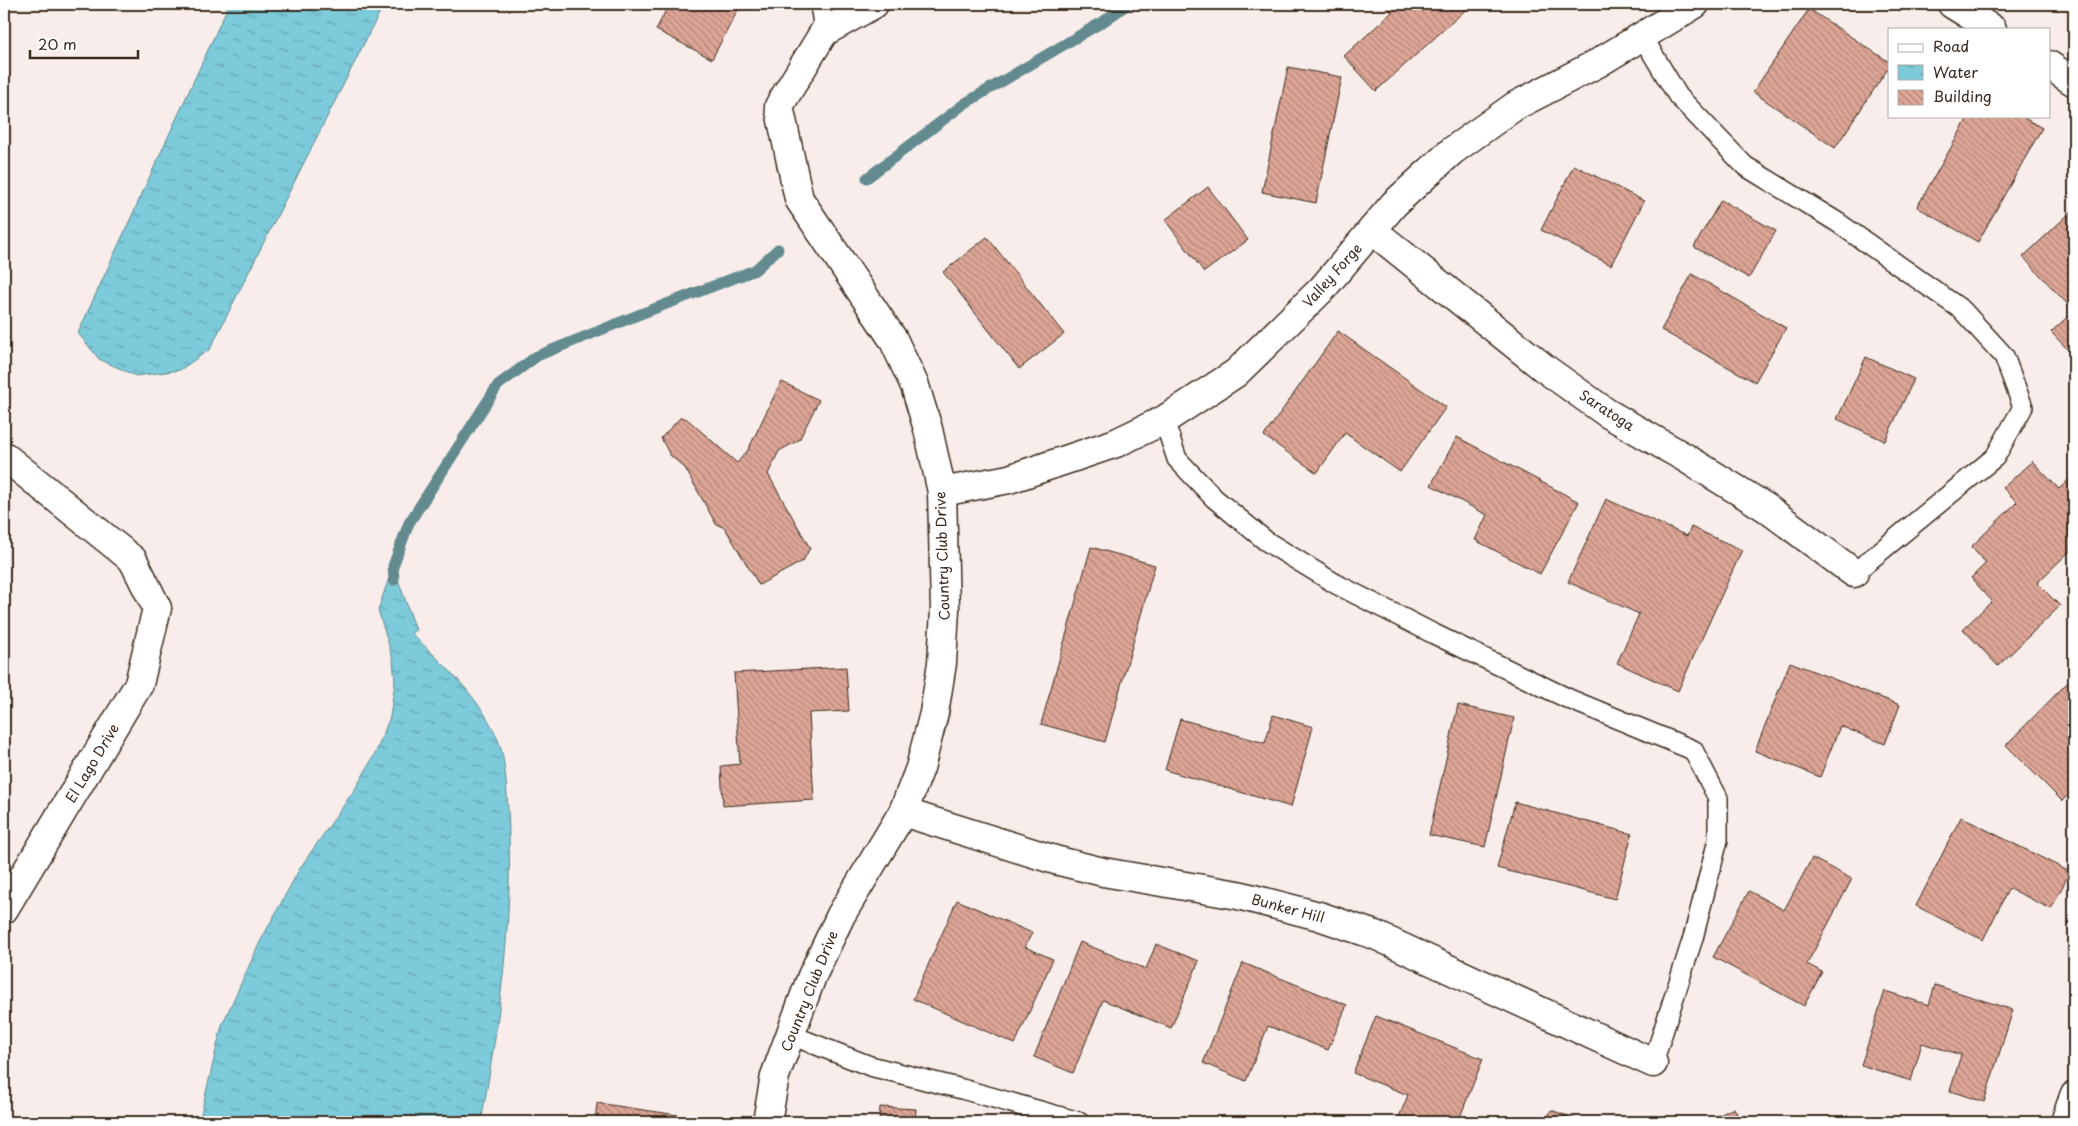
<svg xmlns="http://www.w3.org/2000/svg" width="2078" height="1126" viewBox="0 0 2078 1126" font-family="'Playpen Sans',sans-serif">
  <defs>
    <pattern id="water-ripples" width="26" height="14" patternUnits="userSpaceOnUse" patternTransform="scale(1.25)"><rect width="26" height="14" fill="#7ccada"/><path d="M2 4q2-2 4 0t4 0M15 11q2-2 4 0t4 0" fill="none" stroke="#67a4b0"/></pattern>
    <pattern id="building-back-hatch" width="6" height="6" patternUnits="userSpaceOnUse" patternTransform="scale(1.25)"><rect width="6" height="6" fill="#dda596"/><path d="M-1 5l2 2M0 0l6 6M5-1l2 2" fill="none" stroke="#b4877a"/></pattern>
  </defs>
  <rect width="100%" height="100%" fill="#f8edea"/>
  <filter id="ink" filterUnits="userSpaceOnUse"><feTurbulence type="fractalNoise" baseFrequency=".02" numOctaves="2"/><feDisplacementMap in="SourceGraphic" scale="10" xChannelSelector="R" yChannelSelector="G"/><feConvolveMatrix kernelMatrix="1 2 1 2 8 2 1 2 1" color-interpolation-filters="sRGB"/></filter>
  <g filter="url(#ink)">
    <g fill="url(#water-ripples)" stroke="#628a8f">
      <path d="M 229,4 L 384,4 L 210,349 L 180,370 L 136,376 L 99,359 L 78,333 Z"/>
      <path d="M 393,566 L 416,630 L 411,633 C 443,664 477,694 496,735 C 506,756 506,786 508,809 C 514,917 500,1017 481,1122 L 199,1122 L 222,1025 L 260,942 L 300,868 L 357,786 L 376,752 L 390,717 L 395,682 L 393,659 L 378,610 Z"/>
    </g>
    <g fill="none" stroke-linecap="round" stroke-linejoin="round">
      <g stroke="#628a8f" stroke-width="11">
        <path d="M 867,178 L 964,104 L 1104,21 L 1128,4"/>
        <path d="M 394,580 L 393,566 L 409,523 L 498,385 L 537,356 L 638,315 L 755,270 L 778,249"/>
      </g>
    </g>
    <g fill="url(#building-back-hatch)" stroke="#3b2a1e">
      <path d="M 669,4 L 741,4 L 712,59 L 656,30 Z"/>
      <path d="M 1383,4 L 1472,4 L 1376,91 L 1344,56 L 1392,12 Z"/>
      <path d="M 1809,9 L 1889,62 L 1889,67 L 1835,148 L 1753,92 Z"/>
      <path d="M 1288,67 L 1342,77 L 1316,203 L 1262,192 Z"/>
      <path d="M 1969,116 L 2021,116 L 2042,128 L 1978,242 L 1917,207 Z"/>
      <path d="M 1574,165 L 1644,201 L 1611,265 L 1541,230 Z"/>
      <path d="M 1208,187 L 1248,240 L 1204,272 L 1165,220 Z"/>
      <path d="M 1721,200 L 1776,231 L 1749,278 L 1694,247 Z"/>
      <path d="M 2074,209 L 2074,356 L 2051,332 L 2074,311 L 2023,257 Z"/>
      <path d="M 987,237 L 1064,334 L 1019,369 L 943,272 Z"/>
      <path d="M 1692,274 L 1786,328 L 1755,382 L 1661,330 Z"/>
      <path d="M 1338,331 L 1446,407 L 1400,472 L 1345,433 L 1317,473 L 1264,436 Z"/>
      <path d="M 1866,357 L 1914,379 L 1885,441 L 1837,419 Z"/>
      <path d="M 782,382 L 819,400 L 799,440 L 779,451 L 768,474 L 810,548 L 803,561 L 759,585 L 725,528 L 716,524 L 685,468 L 670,455 L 661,438 L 681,417 L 687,419 L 737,463 L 748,450 L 778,388 Z"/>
      <path d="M 1457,437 L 1579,502 L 1540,574 L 1475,540 L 1487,515 L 1431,485 Z"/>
      <path d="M 2032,461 L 2059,489 L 2074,475 L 2074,547 L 2037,583 L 2060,606 L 1998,666 L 1963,629 L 1992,601 L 1971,578 L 1986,563 L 1971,547 L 2017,502 L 2003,488 Z"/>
      <path d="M 1606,499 L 1687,536 L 1691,527 L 1742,550 L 1678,691 L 1617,663 L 1639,614 L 1568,582 Z"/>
      <path d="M 1091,547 L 1155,565 L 1105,742 L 1041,724 Z"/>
      <path d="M 1790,662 L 1900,705 L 1885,744 L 1840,726 L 1820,777 L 1755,751 Z"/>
      <path d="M 846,667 L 849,711 L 809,713 L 814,800 L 723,806 L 721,766 L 740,764 L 734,673 Z"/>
      <path d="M 2071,679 L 2074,682 L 2074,789 L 2062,801 L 2006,745 Z"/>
      <path d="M 1458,705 L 1514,718 L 1485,847 L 1429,835 Z"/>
      <path d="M 1273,715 L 1313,727 L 1291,807 L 1165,770 L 1180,719 L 1265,743 Z"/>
      <path d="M 1515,802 L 1632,834 L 1615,899 L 1497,868 Z"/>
      <path d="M 1961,817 L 2070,872 L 2051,909 L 2009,888 L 1983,940 L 1916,906 Z"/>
      <path d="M 1812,858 L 1852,879 L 1807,964 L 1822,972 L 1804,1006 L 1713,957 L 1749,891 L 1784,910 Z"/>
      <path d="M 957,900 L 1032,933 L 1025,947 L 1053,959 L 1015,1044 L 913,999 Z"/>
      <path d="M 1080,942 L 1146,969 L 1156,944 L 1199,961 L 1171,1028 L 1103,1000 L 1073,1073 L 1034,1057 Z"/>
      <path d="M 1243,963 L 1347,1005 L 1328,1050 L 1268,1026 L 1246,1081 L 1203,1063 Z"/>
      <path d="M 1935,985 L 2013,1010 L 1984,1102 L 1950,1091 L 1961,1055 L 1922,1043 L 1911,1081 L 1861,1065 L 1885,991 L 1929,1005 Z"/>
      <path d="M 1376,1016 L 1483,1059 L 1458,1122 L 1397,1122 L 1408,1095 L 1353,1073 Z"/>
      <path d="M 597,1103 L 678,1115 L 677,1122 L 595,1122 Z"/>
      <path d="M 880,1107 L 916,1109 L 915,1122 L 879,1122 Z"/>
      <path d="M 1734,1108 L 1741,1122 L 1705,1122 Z"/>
      <path d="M 1551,1110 L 1584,1122 L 1546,1122 Z"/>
    </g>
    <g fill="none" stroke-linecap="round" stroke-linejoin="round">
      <defs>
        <g id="lane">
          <path d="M 820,4 L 824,32"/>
          <path d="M 1642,36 L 1678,96 L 1745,166 L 1837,222 L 1962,310 L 2004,356 L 2023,407 L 1995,457 L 1854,573"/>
          <path d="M 1164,420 L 1177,459 L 1214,498 L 1266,541 L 1336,584 L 1432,633 L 1569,699 L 1693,750 L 1718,798 L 1718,840 L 1693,938 L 1653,1063"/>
          <path d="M 791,1035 L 870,1066 L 962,1089 L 1079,1122"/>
        </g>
        <g id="street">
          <path d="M 1952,4 L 1992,29"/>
          <path d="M 2049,65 L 2074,82"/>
          <path d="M 1372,230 L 1544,368 L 1607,413 L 1684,457 L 1765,507 L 1854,573"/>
          <path d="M 4,456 L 133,560 L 157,608 L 139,684 L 4,909"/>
          <path d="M 942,492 L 1009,479 L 1116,443 L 1164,420 L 1236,373 L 1322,289 L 1394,204 L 1452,151 L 1515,106 L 1598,63 L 1695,4"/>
          <path d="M 903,812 L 1055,860 L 1103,872 L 1238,895 L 1319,916 L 1375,935 L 1653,1063"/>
          <path d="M 767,1122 L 775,1076 L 812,976 L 841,915 L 903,812 L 920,768 L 934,713 L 942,663 L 945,609 L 942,492 L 928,429 L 915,386 L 893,339 L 799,199 L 779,106 L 824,32 L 874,4"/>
          <path d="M 2065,1122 L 2074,1096"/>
        </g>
      </defs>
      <use href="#lane" stroke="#3b2a1e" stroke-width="22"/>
      <use href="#street" stroke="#3b2a1e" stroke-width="31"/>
      <use href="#lane" stroke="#fff" stroke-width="19"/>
      <use href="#street" stroke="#fff" stroke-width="28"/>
    </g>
  </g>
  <g text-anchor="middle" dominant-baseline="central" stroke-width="5" stroke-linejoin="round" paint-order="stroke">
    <g font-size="14" fill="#3b2a1e" stroke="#fff">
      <text transform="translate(1332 275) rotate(-48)">Valley Forge</text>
      <text transform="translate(1607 410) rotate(33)">Saratoga</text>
      <text transform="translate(942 556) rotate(-92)">Country Club Drive</text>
      <text transform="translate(92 763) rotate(-59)">El Lago Drive</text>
      <text transform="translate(1288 908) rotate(15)">Bunker Hill</text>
      <text transform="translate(809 991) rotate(-68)">Country Club Drive</text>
    </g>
  </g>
  <rect width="2078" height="1126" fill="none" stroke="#fff" stroke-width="20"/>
  <rect x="10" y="10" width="2058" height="1106" fill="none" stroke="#3b2a1e" stroke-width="2" filter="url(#ink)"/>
  <rect x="1888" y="28" width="162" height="90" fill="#ffffff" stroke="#b1aaa5"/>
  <rect x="1898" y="44" width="25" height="8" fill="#ffffff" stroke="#b1aaa5"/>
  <text x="1933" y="52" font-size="15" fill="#3b2a1e">Road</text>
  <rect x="1898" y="65" width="25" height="15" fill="url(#water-ripples)" stroke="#b1aaa5"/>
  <text x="1933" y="78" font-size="15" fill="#3b2a1e">Water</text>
  <rect x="1898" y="90" width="25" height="15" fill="url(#building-back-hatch)" stroke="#b1aaa5"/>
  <text x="1933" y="102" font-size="15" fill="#3b2a1e">Building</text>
  <path d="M30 50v8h108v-8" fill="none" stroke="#3b2a1e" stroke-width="2.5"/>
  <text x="38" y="50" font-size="15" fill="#3b2a1e" stroke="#ffffff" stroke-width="4" paint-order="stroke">20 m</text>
</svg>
